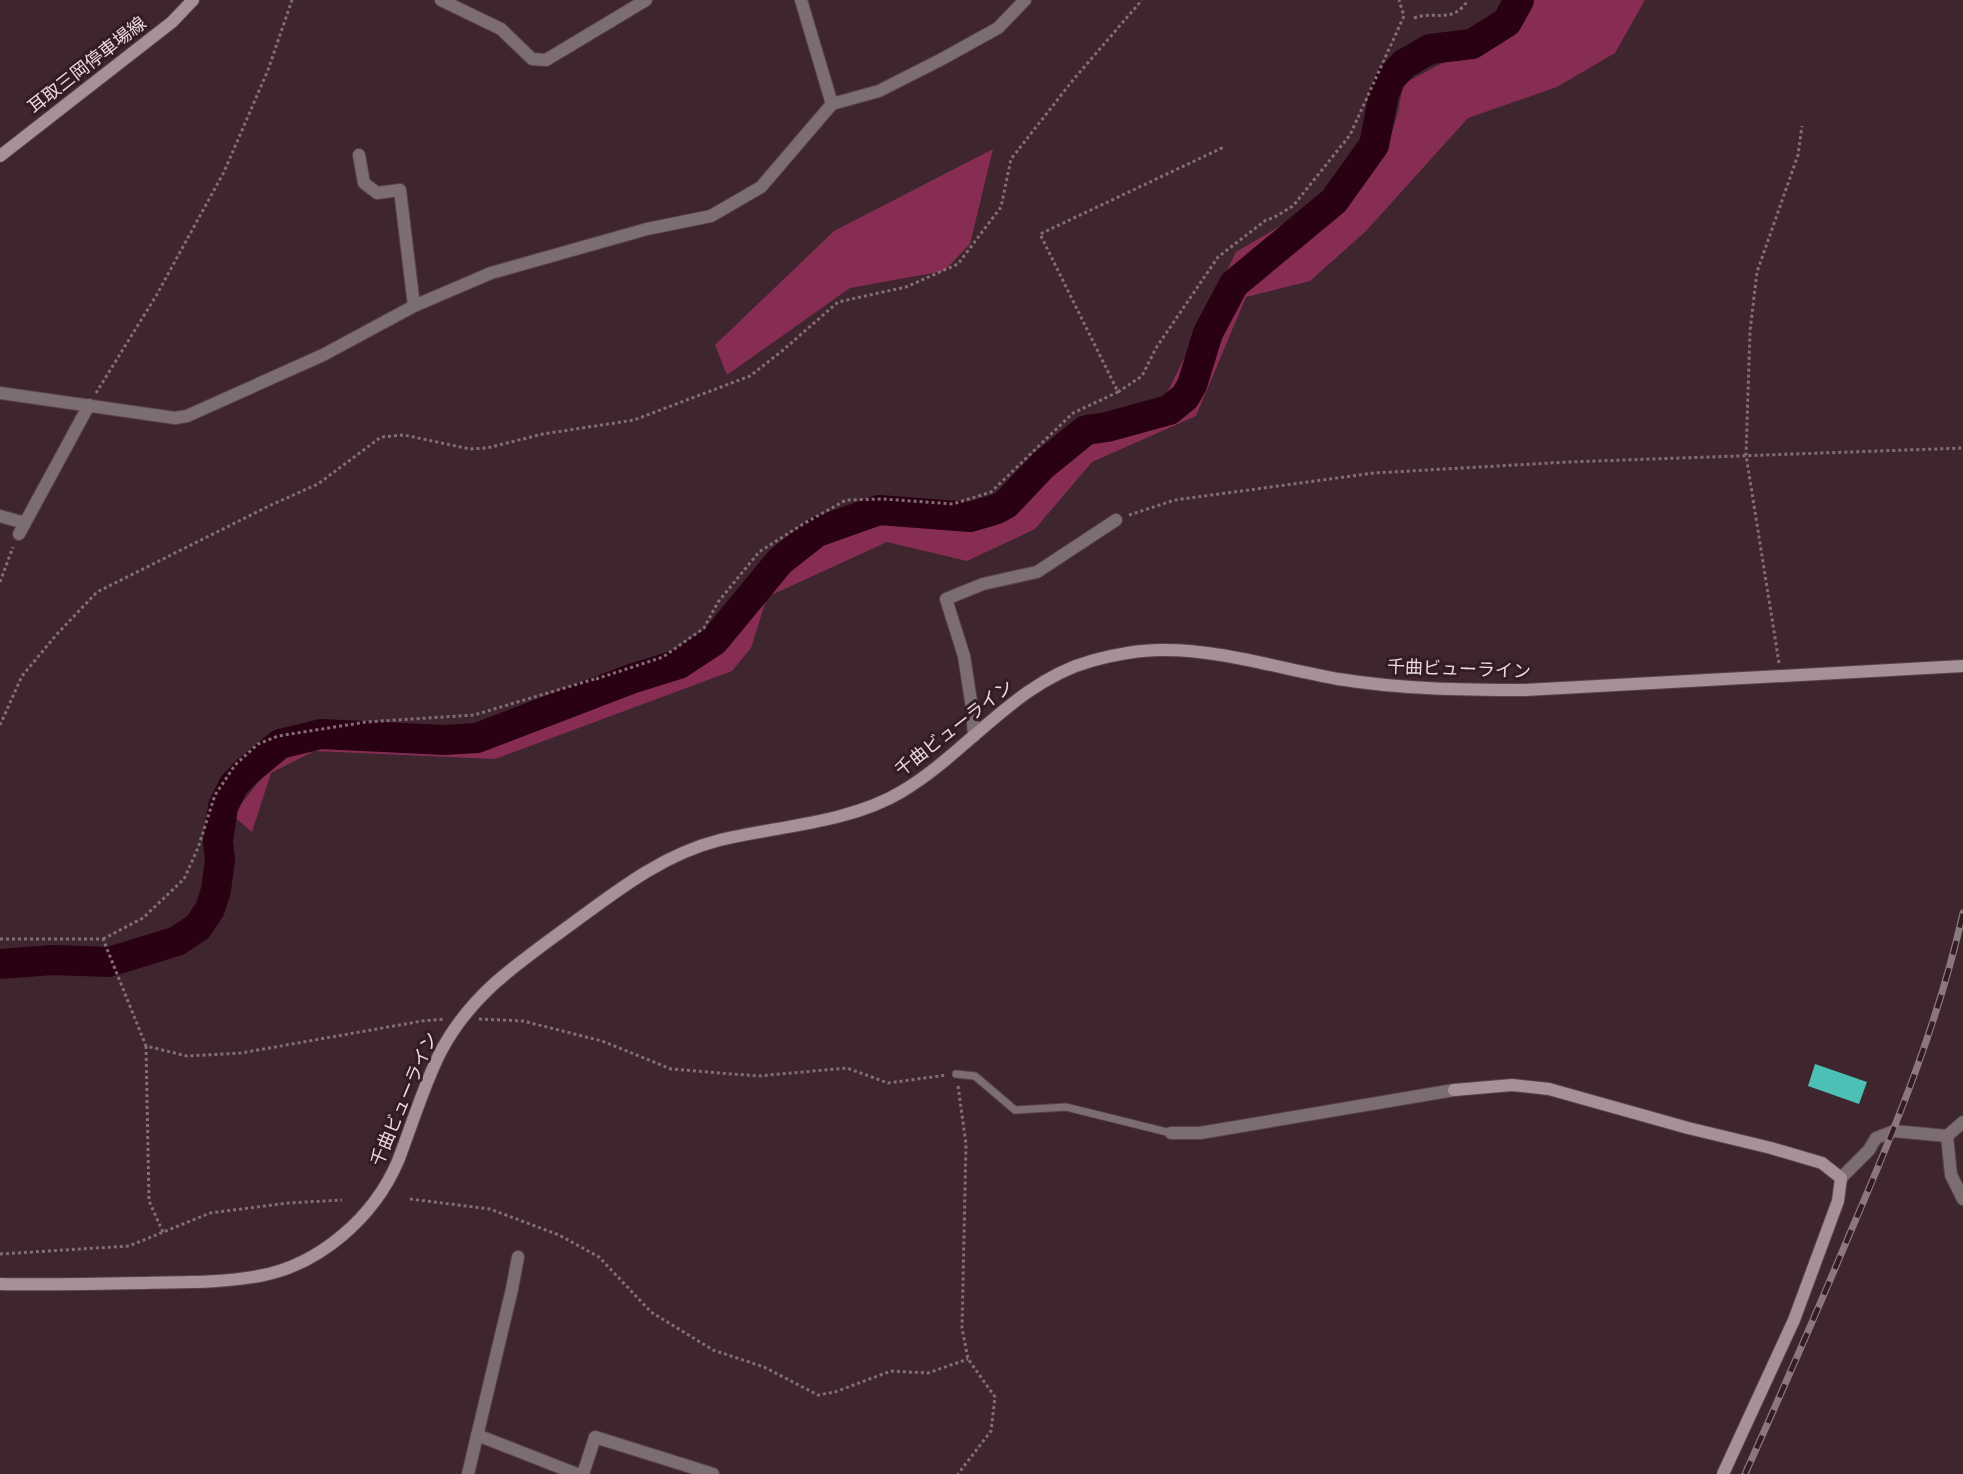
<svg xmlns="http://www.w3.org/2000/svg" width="1963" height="1474" viewBox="0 0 1963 1474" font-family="'Fira Sans Condensed','Noto Sans JP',sans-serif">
  <rect width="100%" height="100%" fill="#3e252e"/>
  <g fill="#872d54">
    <path d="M 1534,0 L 1645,0 L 1615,53 L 1557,87 L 1468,118 L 1366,231 L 1310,281 L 1246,297 L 1196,416 L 1092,462 L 1035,529 L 967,561 L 887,542 L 767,597 L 751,648 L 732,671 L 495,759 L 314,751 L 271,773 L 252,832 L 232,815 L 283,752 L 345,740 L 490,741 L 678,677 L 736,612 L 825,544 L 892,515 L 940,520 L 1005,514 L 1061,455 L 1085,438 L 1125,429 L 1167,393 L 1236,252 L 1365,176 L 1385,155 L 1398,112 L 1403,84 L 1465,51 L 1530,7 Z"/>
    <path d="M 993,149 L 970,244 L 944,271 L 850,288 L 727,375 L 715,345 L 834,231 Z"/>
  </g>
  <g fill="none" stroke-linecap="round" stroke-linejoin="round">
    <path stroke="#2a0013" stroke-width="30" d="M 0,964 L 53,960 L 109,962 L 177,941 L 198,927 L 210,909 L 216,890 L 220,860 L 218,841 L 223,807 L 233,786 L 246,772 L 280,744 L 321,734 L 444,740 L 477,738 L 631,679 L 679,664 L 714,641 L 780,561 L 817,532 L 879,510 L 970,517 L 997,509 L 1006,504 L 1043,465 L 1086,430 L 1107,427 L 1169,410 L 1185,397 L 1192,385 L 1208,333 L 1234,284 L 1334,201 L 1374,145 L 1384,94 L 1391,78 L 1404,64 L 1430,49 L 1472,44 L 1507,22 L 1519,0"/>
  </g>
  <path fill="#4dc0b6" d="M 1815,1064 L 1867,1082 L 1859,1104 L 1808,1086 Z"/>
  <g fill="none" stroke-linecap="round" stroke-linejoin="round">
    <defs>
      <path id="lane" d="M 956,1074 L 975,1076 L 1015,1110 L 1066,1107 L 1171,1133"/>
      <g id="street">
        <path d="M 441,0 L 501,29 L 532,59 L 546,60 L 646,0"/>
        <path d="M 801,0 L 832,104"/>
        <path d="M 359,155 L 364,183 L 377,193 L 400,190 L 414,306"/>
        <path d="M 0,393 L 175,418 L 187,416 L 323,355 L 414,306 L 491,273 L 647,229 L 711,216 L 761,187 L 832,104 L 879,91 L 942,59 L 998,28 L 1025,0"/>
        <path d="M 0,516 L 25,523"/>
        <path d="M 19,534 L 89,405"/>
        <path d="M 974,736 L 972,708 L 964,656 L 946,599 L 983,584 L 1037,572 L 1116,520"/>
        <path d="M 1171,1133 L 1200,1133 L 1454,1090"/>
        <path d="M 1947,1136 L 1951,1175 L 1963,1199"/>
        <path d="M 1841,1178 L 1869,1150 L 1876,1138 L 1894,1131 L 1947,1136 L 1963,1122"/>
        <path d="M 477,1435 L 577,1474"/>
        <path d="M 468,1474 L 512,1289 L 518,1257"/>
        <path d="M 583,1474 L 595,1437 L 713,1474"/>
      </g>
      <g id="secondary">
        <path d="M 0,156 L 172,22 L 193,0"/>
        <path d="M 1454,1090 L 1512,1085 L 1549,1089 L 1688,1128 L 1771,1148 L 1822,1163 L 1841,1178 L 1838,1201 L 1794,1320 L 1723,1474"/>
        <path d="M 0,1284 C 48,1285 95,1284 143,1283 C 181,1282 221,1283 259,1276 C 320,1265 374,1217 398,1161 C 412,1125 423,1087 440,1053 C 454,1026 473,1003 495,983 C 520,961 547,942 573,923 C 619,889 664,854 720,840 C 778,826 849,823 901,792 C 966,754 1015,682 1091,661 C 1113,655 1138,650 1161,650 C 1219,649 1281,669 1338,679 C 1400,689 1462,690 1525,690 L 1963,666"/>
      </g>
    </defs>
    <use href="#lane" stroke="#5a424a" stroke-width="9"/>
    <use href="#street" stroke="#5a424a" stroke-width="14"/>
    <use href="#secondary" stroke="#5a424a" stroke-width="14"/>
    <g stroke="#836e75" stroke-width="3" stroke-dasharray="3 3" stroke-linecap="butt">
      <path d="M 1414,18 C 1436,10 1452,25 1468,0"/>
      <path d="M 1118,392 L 1142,376 L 1156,348 L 1218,257 L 1266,220 L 1273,218 L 1293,206 L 1350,135 L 1404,16 L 1399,0"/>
      <path d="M 96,393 L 156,296 L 224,172 L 268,70 L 292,0"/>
      <path d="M 1129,515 L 1175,500 L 1374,473 L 1568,462 L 1963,448"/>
      <path d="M 0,582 L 13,547"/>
      <path d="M 1779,663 L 1746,455 L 1750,331 L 1757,272 L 1798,155 L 1802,126"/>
      <path d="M 596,679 L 663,657 L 704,628 L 718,602 L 759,552 L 803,524 L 846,500 L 884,499 L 953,504 L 991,492 L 1073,413 L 1118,392 L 1040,234 L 1224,147"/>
      <path d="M 0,725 L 22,676 L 57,634 L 97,592 L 271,505 L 318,484 L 381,437 L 404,435 L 470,449 L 487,448 L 543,434 L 634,420 L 750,376 L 782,351 L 838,302 L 906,287 L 958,264 L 1001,207 L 1011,159 L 1073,80 L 1142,0"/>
      <path d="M 0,939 L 103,939 L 146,1046 L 187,1056 L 241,1053 L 422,1021 L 445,1019"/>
      <path d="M 103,939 L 143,918 L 184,879 L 198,848 L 215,795 L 235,765 L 258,744 L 278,736 L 366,722 L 474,715 L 598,678"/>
      <path d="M 479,1019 L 523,1021 L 602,1041 L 671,1069 L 758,1076 L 847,1068 L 888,1083 L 947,1075"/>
      <path d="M 146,1046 L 149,1201 L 163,1232"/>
      <path d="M 958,1086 L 966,1144 L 962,1328 L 968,1359 L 995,1397 L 991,1431 L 958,1474"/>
      <path d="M 410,1199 L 490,1209 L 559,1235 L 599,1257 L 651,1312 L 713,1350 L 764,1367 L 818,1395 L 835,1392 L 891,1371 L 928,1373 L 968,1359"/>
      <path d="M 0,1254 L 129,1246 L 210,1213 L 288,1203 L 342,1200"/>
    </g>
    <use href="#lane" stroke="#7b6d71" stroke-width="7"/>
    <use href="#street" stroke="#7b6d71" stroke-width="12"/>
    <use href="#secondary" stroke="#a69197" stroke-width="12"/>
    <defs>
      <path id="rail" d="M 1745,1474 C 1781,1394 1816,1314 1850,1233 C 1895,1129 1938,1024 1963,913"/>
    </defs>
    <use href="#rail" stroke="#8c777e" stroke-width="7"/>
    <use href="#rail" stroke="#331c24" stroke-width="4.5" stroke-dasharray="14" stroke-linecap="butt"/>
  </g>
  <g text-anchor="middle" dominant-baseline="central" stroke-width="6" stroke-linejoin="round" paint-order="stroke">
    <g font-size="18" fill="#ead9de" stroke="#331c24">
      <text transform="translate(87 65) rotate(-38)">耳取三岡停車場線</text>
      <text transform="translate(1459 669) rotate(2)">千曲ビューライン</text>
      <text transform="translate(954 728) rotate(-38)">千曲ビューライン</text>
      <text transform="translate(404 1099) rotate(-67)">千曲ビューライン</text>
    </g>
  </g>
</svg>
